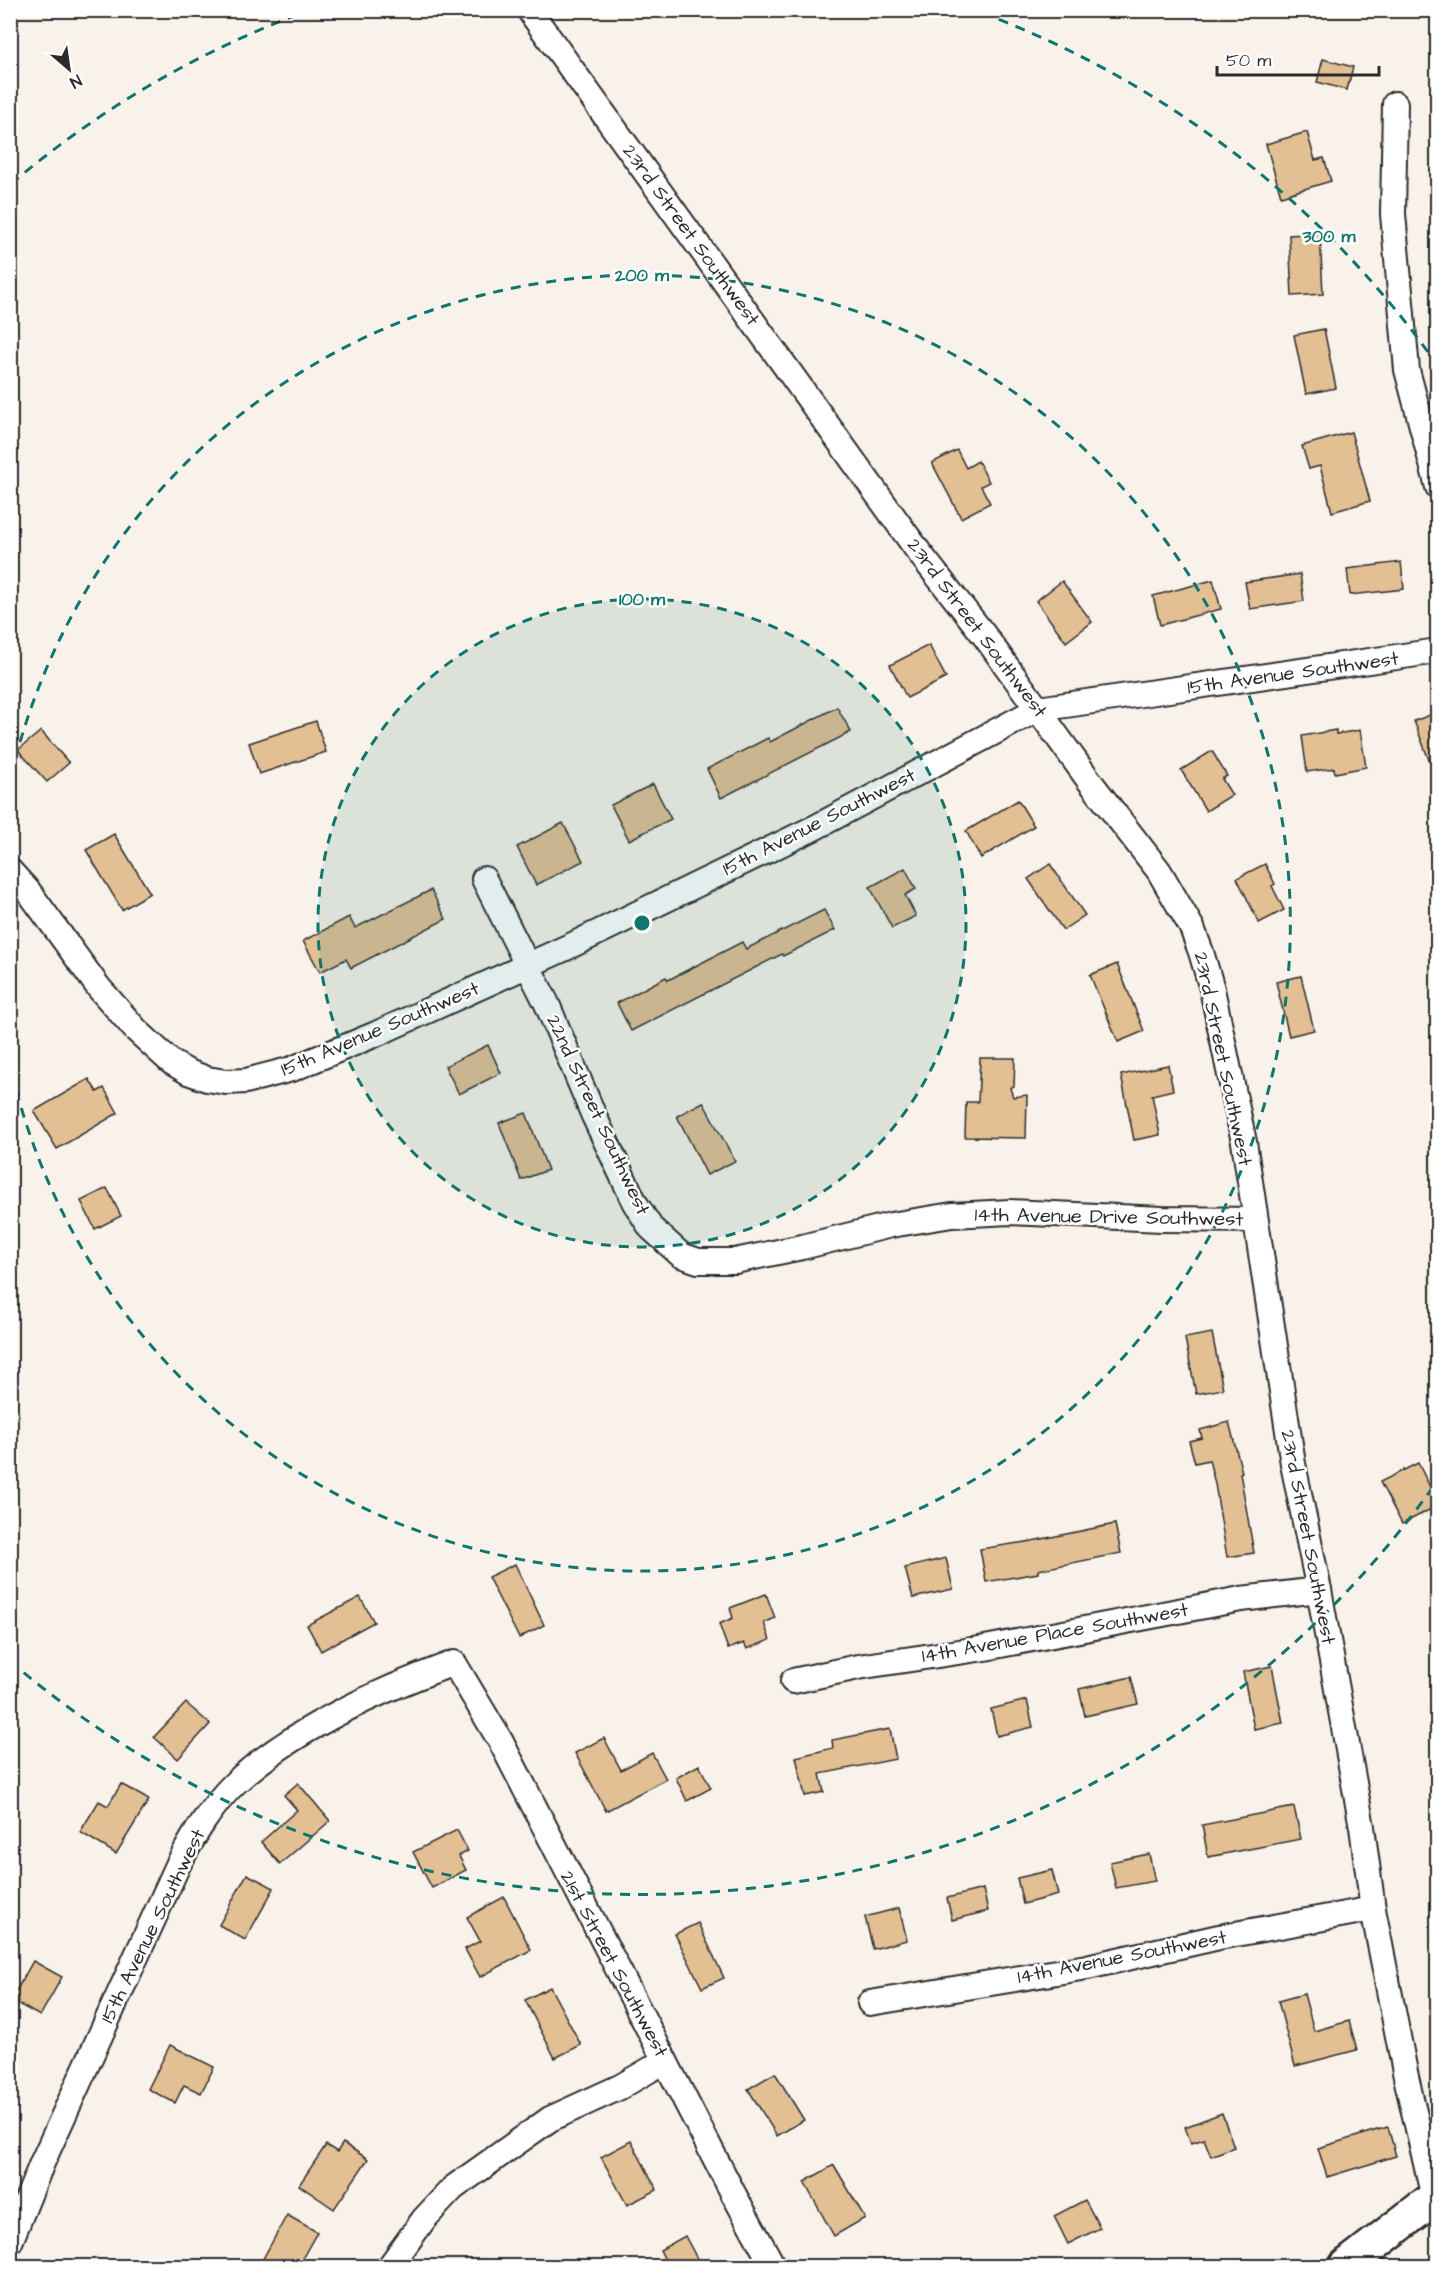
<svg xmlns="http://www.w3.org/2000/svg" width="1448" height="2277" viewBox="0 0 1448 2277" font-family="'Architects Daughter',sans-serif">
  <rect width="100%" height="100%" fill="#f9f2ea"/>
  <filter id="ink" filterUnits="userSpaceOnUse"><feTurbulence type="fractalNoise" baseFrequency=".0167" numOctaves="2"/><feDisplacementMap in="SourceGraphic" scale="12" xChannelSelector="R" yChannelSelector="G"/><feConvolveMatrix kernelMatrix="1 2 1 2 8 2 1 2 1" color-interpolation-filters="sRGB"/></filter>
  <g filter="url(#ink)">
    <g fill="#e3bf94" stroke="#2b2b2b" stroke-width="1.5">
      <path d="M 1323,59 L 1353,67 L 1347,90 L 1317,82 Z"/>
      <path d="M 1307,132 L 1315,160 L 1324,158 L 1331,181 L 1281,196 L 1266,144 Z"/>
      <path d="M 1320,233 L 1323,294 L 1292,296 L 1289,235 Z"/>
      <path d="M 1324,329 L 1336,388 L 1306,394 L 1294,335 Z"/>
      <path d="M 1351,432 L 1370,501 L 1332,512 L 1320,466 L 1309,469 L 1302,446 Z"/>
      <path d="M 957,450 L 966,468 L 978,461 L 989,482 L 981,486 L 990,503 L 961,518 L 932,463 Z"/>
      <path d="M 1401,562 L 1404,589 L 1350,595 L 1347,569 Z"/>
      <path d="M 1300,574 L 1304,601 L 1250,609 L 1245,582 Z"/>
      <path d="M 1213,580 L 1221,609 L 1160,625 L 1153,596 Z"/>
      <path d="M 1062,581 L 1092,622 L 1066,642 L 1036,601 Z"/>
      <path d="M 929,645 L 946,678 L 907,698 L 890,665 Z"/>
      <path d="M 837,707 L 851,732 L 721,798 L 707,769 L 768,738 L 770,742 Z"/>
      <path d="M 1433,714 L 1437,725 L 1437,778 L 1436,778 L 1414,721 Z"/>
      <path d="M 316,721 L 326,752 L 259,774 L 249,743 Z"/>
      <path d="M 1336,730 L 1336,734 L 1360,730 L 1366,767 L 1335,773 L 1334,768 L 1307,772 L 1302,736 Z"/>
      <path d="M 41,731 L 69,763 L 47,782 L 18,750 Z"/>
      <path d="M 1212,751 L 1227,776 L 1222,779 L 1232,795 L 1206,811 L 1181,770 Z"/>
      <path d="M 653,784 L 671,819 L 629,840 L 611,805 Z"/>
      <path d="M 1018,800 L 1034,826 L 981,858 L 966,831 Z"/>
      <path d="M 563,823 L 583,861 L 536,885 L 517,847 Z"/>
      <path d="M 114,834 L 150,893 L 122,910 L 86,850 Z"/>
      <path d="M 1050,864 L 1085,915 L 1063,930 L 1028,879 Z"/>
      <path d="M 1265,864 L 1275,884 L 1272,886 L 1284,910 L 1259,923 L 1237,878 Z"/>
      <path d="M 905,868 L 916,889 L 905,895 L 916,916 L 892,928 L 870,887 Z"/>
      <path d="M 431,890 L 446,919 L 351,968 L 346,959 L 320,972 L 303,941 L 349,917 L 355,928 Z"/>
      <path d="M 824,910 L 835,930 L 783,956 L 782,954 L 631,1031 L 617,1003 L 666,977 L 668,980 L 742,942 L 746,949 Z"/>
      <path d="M 1117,964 L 1144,1031 L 1118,1042 L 1090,975 Z"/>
      <path d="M 1301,976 L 1314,1030 L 1289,1036 L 1276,982 Z"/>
      <path d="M 488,1045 L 501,1073 L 459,1094 L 445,1066 Z"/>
      <path d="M 980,1058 L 1015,1058 L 1014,1086 L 1010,1088 L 1013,1097 L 1027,1095 L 1026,1138 L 965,1137 L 966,1102 L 978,1102 Z"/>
      <path d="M 1168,1065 L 1173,1090 L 1152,1095 L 1160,1135 L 1134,1140 L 1121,1075 Z"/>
      <path d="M 89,1079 L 97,1092 L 104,1088 L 118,1113 L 57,1149 L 34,1111 Z"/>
      <path d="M 703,1102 L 735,1161 L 707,1175 L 677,1116 Z"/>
      <path d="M 526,1113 L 548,1170 L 521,1180 L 499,1123 Z"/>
      <path d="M 107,1188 L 121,1216 L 95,1229 L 81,1201 Z"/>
      <path d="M 1212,1333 L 1223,1389 L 1196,1394 L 1185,1338 Z"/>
      <path d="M 1229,1422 L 1242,1472 L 1240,1473 L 1254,1553 L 1227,1557 L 1215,1484 L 1209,1460 L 1195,1463 L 1189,1441 L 1202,1438 L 1200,1430 Z"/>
      <path d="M 1418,1463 L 1437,1501 L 1437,1506 L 1402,1524 L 1380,1482 Z"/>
      <path d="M 1115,1524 L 1121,1553 L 1038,1570 L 1038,1573 L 986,1582 L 980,1549 L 1032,1541 Z"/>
      <path d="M 946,1558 L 953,1589 L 913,1598 L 905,1568 Z"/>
      <path d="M 515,1564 L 544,1625 L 519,1638 L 488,1577 Z"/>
      <path d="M 766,1594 L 775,1618 L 764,1623 L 770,1640 L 747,1649 L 744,1643 L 728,1649 L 719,1624 L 733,1618 L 730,1608 Z"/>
      <path d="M 360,1597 L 374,1622 L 321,1651 L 307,1625 Z"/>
      <path d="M 1272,1666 L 1283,1723 L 1254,1729 L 1243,1672 Z"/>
      <path d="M 1131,1677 L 1138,1704 L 1085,1716 L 1079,1689 Z"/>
      <path d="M 1027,1700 L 1033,1727 L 997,1736 L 991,1709 Z"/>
      <path d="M 186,1703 L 210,1724 L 178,1759 L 154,1737 Z"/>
      <path d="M 890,1729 L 896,1759 L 820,1774 L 824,1792 L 805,1796 L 796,1757 L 833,1748 L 832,1740 Z"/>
      <path d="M 604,1738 L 621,1770 L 652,1753 L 666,1779 L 606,1811 L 575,1753 Z"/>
      <path d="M 699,1765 L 711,1788 L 687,1801 L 676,1778 Z"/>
      <path d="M 298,1783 L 330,1821 L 280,1864 L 261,1842 L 297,1810 L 284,1795 Z"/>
      <path d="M 121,1784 L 149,1800 L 116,1854 L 80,1832 L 99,1801 L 108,1806 Z"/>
      <path d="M 1294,1807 L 1301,1839 L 1208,1857 L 1202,1825 Z"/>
      <path d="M 457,1830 L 468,1851 L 459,1856 L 466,1870 L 432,1888 L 413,1852 Z"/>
      <path d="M 1149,1854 L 1155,1881 L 1116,1888 L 1110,1862 Z"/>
      <path d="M 1052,1870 L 1058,1895 L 1023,1904 L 1017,1878 Z"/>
      <path d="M 247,1874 L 274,1888 L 245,1940 L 219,1925 Z"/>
      <path d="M 983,1889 L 988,1911 L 952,1920 L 947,1898 Z"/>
      <path d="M 504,1897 L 531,1950 L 480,1977 L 465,1949 L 480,1941 L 467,1917 Z"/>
      <path d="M 899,1908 L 907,1940 L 873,1949 L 865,1917 Z"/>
      <path d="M 698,1923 L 724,1978 L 702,1988 L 675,1934 Z"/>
      <path d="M 33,1961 L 62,1977 L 40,2016 L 11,2000 Z"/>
      <path d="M 550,1987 L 581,2045 L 555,2058 L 525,2000 Z"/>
      <path d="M 1304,1994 L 1314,2031 L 1349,2021 L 1357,2050 L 1295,2066 L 1278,2001 Z"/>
      <path d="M 170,2045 L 214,2067 L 201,2093 L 184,2085 L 175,2103 L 148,2089 Z"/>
      <path d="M 775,2073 L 804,2120 L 777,2136 L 748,2089 Z"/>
      <path d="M 1222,2113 L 1234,2147 L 1211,2156 L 1204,2139 L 1191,2143 L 1185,2127 Z"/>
      <path d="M 1388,2127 L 1396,2156 L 1327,2177 L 1318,2148 Z"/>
      <path d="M 631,2141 L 657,2190 L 627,2205 L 601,2157 Z"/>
      <path d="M 343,2143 L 368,2159 L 334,2209 L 299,2185 L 326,2145 L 337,2152 Z"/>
      <path d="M 834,2165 L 865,2218 L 834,2236 L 804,2182 Z"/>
      <path d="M 1085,2200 L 1100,2228 L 1068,2244 L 1054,2216 Z"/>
      <path d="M 287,2215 L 317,2232 L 298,2266 L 259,2266 Z"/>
      <path d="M 685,2236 L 701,2266 L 668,2266 L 660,2250 Z"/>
    </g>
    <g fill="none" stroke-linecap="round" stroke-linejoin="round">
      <defs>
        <g id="street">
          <path d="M 529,10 L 921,555 L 984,635 L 1091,783 L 1159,871 L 1192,928 L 1201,952 L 1212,989 L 1244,1142 L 1293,1464 L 1319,1590 L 1362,1827 L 1373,1909 L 1406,2077 L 1434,2198"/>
          <path d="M 1395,104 L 1393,214 L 1407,370 L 1438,487"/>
          <path d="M 10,871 L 29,892 L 99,988 L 136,1030 L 171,1062 L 188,1072 L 207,1079 L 226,1082 L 246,1081 L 292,1069 L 376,1034 L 568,947 L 816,827 L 1038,709 L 1438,651"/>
          <path d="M 484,879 L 547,1004 L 594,1116 L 635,1203 L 651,1228 L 681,1255 L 698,1261 L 735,1261 L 802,1247 L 891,1225 L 952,1215 L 1010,1212 L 1162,1219 L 1255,1220"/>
          <path d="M 793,1681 L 858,1667 L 985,1648 L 1241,1599 L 1319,1590"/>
          <path d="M 870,2003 L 1087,1967 L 1219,1937 L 1373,1909"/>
          <path d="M 10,2242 L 42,2163 L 178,1865 C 194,1835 211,1806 235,1783 C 294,1728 380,1690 454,1663 L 501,1742 L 733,2193 L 773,2266"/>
          <path d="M 390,2266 L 424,2219 L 453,2188 L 550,2119 L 620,2087 L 665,2061"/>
        </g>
        <path id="secondary" d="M 1346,2266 L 1438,2195"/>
      </defs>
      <use href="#street" stroke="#2b2b2b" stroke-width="28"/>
      <use href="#secondary" stroke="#2b2b2b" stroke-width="38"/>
      <use href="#street" stroke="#fff" stroke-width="24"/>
      <use href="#secondary" stroke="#fff" stroke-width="33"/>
    </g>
  </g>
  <circle cx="642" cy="923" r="324" fill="#0f766e" fill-opacity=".12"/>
  <g fill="none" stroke="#0f766e" stroke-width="3" stroke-dasharray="10 8">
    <circle cx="642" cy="923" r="324"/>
    <path d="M11 777A648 648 0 1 1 11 1069"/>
    <path d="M1433 1487A972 972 0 0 1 11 1662M11 184A972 972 0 0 1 302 13M982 13A972 972 0 0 1 1433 359"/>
  </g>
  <g text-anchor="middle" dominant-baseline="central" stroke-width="5" stroke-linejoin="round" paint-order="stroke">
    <g font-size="20" fill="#2b2b2b" stroke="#fff">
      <text transform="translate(691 235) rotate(54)">23rd Street Southwest</text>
      <text transform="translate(977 628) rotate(53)">23rd Street Southwest</text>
      <text transform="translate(1293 673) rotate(-8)">15th Avenue Southwest</text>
      <text transform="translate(819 822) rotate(-27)">15th Avenue Southwest</text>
      <text transform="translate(380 1029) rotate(-23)">15th Avenue Southwest</text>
      <text transform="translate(1223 1059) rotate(78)">23rd Street Southwest</text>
      <text transform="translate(598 1115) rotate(65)">22nd Street Southwest</text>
      <text transform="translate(1109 1217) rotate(1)">14th Avenue Drive Southwest</text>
      <text transform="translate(1308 1537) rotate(79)">23rd Street Southwest</text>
      <text transform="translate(1055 1633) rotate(-10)">14th Avenue Place Southwest</text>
      <text transform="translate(153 1926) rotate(-64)">15th Avenue Southwest</text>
      <text transform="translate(1122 1957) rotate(-11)">14th Avenue Southwest</text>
      <text transform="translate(614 1964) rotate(62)">21st Street Southwest</text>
    </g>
  </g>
  <circle cx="642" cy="923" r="9" fill="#0f766e" stroke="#fff" stroke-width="3"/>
  <g font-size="18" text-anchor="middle" font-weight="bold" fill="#0f766e" stroke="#fff" stroke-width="5" stroke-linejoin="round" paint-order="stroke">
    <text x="1329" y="242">300 m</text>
    <text x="642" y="281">200 m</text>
    <text x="642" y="605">100 m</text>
  </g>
  <rect width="1448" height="2277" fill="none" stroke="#fff" stroke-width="36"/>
  <rect x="18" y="18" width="1412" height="2241" fill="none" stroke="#2b2b2b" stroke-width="2" filter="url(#ink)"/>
  <g transform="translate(69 69) rotate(151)" stroke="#ffffff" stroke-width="4.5" paint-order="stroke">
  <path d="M0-4.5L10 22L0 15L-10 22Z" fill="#2b2b2b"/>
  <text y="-9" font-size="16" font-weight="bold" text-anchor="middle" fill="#2b2b2b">N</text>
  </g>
  <path d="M1217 66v9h162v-9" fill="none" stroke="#2b2b2b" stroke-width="3"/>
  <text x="1226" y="66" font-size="18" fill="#2b2b2b" stroke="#ffffff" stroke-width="4.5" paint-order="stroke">50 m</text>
</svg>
